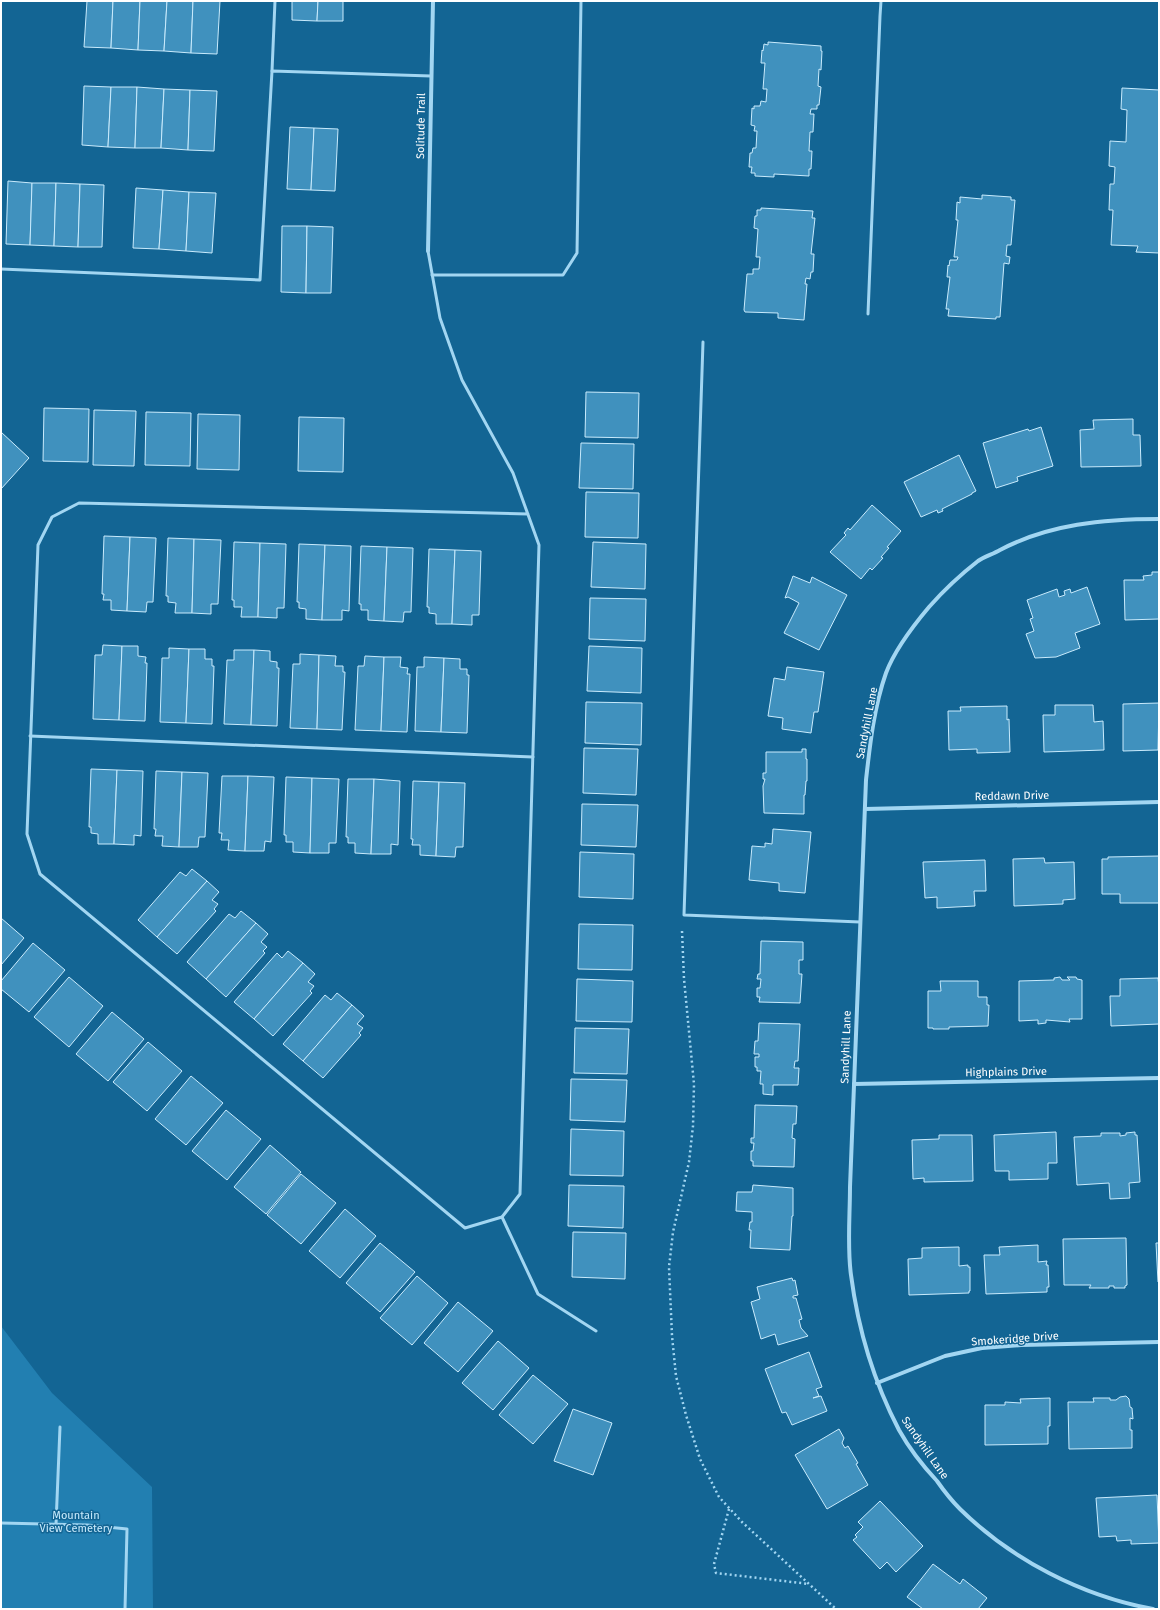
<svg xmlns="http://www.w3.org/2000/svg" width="1160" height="1610" viewBox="0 0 1160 1610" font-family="'Fira Sans',sans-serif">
  <rect width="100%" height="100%" fill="#136594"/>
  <path fill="#227fb1" d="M 1,1326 L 52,1393 L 152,1487 L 153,1609 L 1,1609 Z"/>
  <g fill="#4091be" stroke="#c9ebfd">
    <path d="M 87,1 L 113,1 L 111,48 L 84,47 Z"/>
    <path d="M 113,1 L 140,1 L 138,50 L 111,48 Z"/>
    <path d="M 140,1 L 167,1 L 164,51 L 138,50 Z"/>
    <path d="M 167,1 L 193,1 L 191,53 L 164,51 Z"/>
    <path d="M 193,1 L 220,1 L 217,54 L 191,53 Z"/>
    <path d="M 292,1 L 318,1 L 317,21 L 292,20 Z"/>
    <path d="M 318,1 L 343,1 L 343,21 L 317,21 Z"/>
    <path d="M 768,42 L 821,46 L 821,51 L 822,51 L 821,70 L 819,69 L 818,86 L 821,87 L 819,105 L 817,105 L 817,109 L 811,109 L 810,114 L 814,114 L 813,132 L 810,132 L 809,151 L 812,151 L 811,169 L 809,169 L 809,176 L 774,174 L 774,177 L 755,176 L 755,173 L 751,173 L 752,167 L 749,167 L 750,153 L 752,153 L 753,148 L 756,148 L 757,131 L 754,131 L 755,126 L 751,125 L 752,108 L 754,109 L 754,106 L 760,106 L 761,101 L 766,102 L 767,89 L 763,89 L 765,63 L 761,63 L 762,50 L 763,51 L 764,44 L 768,45 Z"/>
    <path d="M 84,86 L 111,87 L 108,147 L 82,145 Z"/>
    <path d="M 111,87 L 137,87 L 135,148 L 108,147 Z"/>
    <path d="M 137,87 L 164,89 L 161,148 L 135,148 Z"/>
    <path d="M 1122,88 L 1159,90 L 1159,253 L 1136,252 L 1138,246 L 1111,245 L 1113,210 L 1109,210 L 1110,184 L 1114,184 L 1115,167 L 1109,166 L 1110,141 L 1126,142 L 1127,110 L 1121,109 Z"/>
    <path d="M 164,89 L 190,90 L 188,150 L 161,148 Z"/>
    <path d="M 190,90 L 217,91 L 214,151 L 188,150 Z"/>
    <path d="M 290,127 L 314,128 L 311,190 L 287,189 Z"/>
    <path d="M 314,128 L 338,129 L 335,191 L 311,190 Z"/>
    <path d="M 8,181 L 32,183 L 30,245 L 6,244 Z"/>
    <path d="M 32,183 L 56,183 L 54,246 L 30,245 Z"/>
    <path d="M 56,183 L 80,184 L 78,247 L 54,246 Z"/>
    <path d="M 80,184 L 104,185 L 102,247 L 78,247 Z"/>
    <path d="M 136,188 L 163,190 L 159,249 L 133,248 Z"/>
    <path d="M 163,190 L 189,192 L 186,251 L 159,249 Z"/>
    <path d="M 189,192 L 216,193 L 212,253 L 186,251 Z"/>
    <path d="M 982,195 L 1011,197 L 1011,200 L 1015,200 L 1011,245 L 1007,245 L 1006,256 L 1010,257 L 1009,264 L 1004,263 L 1000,317 L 996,317 L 996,319 L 948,316 L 949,309 L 946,309 L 950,277 L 947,277 L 948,265 L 949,266 L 950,260 L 957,260 L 958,257 L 954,257 L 958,220 L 956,220 L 957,202 L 960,203 L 960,197 L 982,199 Z"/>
    <path d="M 761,208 L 813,211 L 812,218 L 815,218 L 811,254 L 814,254 L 813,272 L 811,272 L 810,279 L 806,278 L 805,284 L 807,284 L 804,320 L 778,318 L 778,313 L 745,312 L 744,310 L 747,274 L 753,274 L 753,269 L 759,269 L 760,257 L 756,257 L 758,229 L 754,228 L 755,216 L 757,216 L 757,210 L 761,210 Z"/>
    <path d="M 282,226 L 307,226 L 306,293 L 281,292 Z"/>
    <path d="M 307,226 L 333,227 L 331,293 L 306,293 Z"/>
    <path d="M 586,392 L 639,393 L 638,438 L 585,437 Z"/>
    <path d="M 44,408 L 89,409 L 88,462 L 43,461 Z"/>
    <path d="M 94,410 L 136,411 L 134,466 L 93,465 Z"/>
    <path d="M 146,412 L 191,413 L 190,466 L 145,465 Z"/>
    <path d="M 198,414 L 240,415 L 239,470 L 197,469 Z"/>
    <path d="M 299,417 L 344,418 L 343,472 L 298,471 Z"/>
    <path d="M 1133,419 L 1133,435 L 1140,435 L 1141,466 L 1081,467 L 1080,430 L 1094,429 L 1093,420 Z"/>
    <path d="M 1041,427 L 1053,466 L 1017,477 L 1018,481 L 996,488 L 983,443 L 1028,429 L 1029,431 Z"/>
    <path d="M 1,432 L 29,458 L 1,489 Z"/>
    <path d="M 581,443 L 634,444 L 633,489 L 579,488 Z"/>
    <path d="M 959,455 L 976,491 L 972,493 L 972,494 L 942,509 L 943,511 L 938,513 L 937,510 L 921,517 L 904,482 Z"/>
    <path d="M 586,492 L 639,493 L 638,538 L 585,537 Z"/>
    <path d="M 872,505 L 901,531 L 887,547 L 889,548 L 881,557 L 883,558 L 872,570 L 870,568 L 861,579 L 830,552 L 846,535 L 844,533 L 848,528 L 850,530 Z"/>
    <path d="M 104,536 L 130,537 L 127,611 L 111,610 L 111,600 L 103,600 L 104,594 L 102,594 Z"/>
    <path d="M 130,537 L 156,538 L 153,602 L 147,602 L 146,612 L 127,611 Z"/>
    <path d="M 168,538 L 194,539 L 192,613 L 175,613 L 176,603 L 168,602 L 168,596 L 166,596 Z"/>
    <path d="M 194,539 L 221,540 L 218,604 L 211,604 L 211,614 L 192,613 Z"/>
    <path d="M 234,542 L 260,543 L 258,617 L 241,617 L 242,607 L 234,607 L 234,600 L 232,600 Z"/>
    <path d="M 593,542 L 646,544 L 645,589 L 591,587 Z"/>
    <path d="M 260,543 L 286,544 L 284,608 L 277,608 L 277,618 L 258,617 Z"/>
    <path d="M 299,544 L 325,545 L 322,620 L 306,619 L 306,609 L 299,608 L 299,602 L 297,602 Z"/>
    <path d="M 325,545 L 351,546 L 349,611 L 342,610 L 342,620 L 322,620 Z"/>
    <path d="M 361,546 L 387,547 L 384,621 L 368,620 L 368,610 L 361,610 L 361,604 L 359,604 Z"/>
    <path d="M 387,547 L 413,548 L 411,612 L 404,612 L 403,622 L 384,621 Z"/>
    <path d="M 429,549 L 455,550 L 452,624 L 436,624 L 436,614 L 429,613 L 429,607 L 427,607 Z"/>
    <path d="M 455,550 L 481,551 L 479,615 L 472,615 L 472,625 L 452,624 Z"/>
    <path d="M 1152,572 L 1159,572 L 1159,619 L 1125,620 L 1124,580 L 1144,580 L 1143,576 L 1152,575 Z"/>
    <path d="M 793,576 L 810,583 L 812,577 L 847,595 L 819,650 L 784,633 L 799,603 L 788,597 L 785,598 Z"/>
    <path d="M 1087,587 L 1100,624 L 1075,633 L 1080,648 L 1056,657 L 1035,658 L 1026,634 L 1034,631 L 1030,619 L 1033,618 L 1027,600 L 1057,589 L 1059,597 L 1065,595 L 1064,591 L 1070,589 L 1071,593 Z"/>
    <path d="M 590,598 L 646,599 L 645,641 L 589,639 Z"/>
    <path d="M 103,645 L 122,646 L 119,720 L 93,719 L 95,655 L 102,655 Z"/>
    <path d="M 122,646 L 138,646 L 138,656 L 146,657 L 145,663 L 147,663 L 145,721 L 119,720 Z"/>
    <path d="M 589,646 L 642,648 L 641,693 L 587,691 Z"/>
    <path d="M 169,648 L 189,649 L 186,723 L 160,722 L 162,658 L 169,658 Z"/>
    <path d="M 189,649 L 205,649 L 205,659 L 212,659 L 212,666 L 214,666 L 212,724 L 186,723 Z"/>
    <path d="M 234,650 L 254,650 L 251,725 L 224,724 L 227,660 L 234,660 Z"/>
    <path d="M 254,650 L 270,651 L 270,661 L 277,662 L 277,668 L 279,668 L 277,726 L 251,725 Z"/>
    <path d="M 300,654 L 319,655 L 317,729 L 290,728 L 293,664 L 300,664 Z"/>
    <path d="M 319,655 L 336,656 L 335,666 L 343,666 L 343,672 L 345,672 L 342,730 L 317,729 Z"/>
    <path d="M 365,656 L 384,657 L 381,731 L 355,730 L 358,666 L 364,666 Z"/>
    <path d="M 384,657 L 401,657 L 400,667 L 408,668 L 407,674 L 410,674 L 407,732 L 381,731 Z"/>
    <path d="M 424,657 L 444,658 L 441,732 L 415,731 L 417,667 L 424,667 Z"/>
    <path d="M 444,658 L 460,659 L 460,669 L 467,669 L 467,675 L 469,675 L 467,733 L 441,732 Z"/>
    <path d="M 787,667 L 824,672 L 818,712 L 814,712 L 811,733 L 782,729 L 783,718 L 768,716 L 774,678 L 785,680 Z"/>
    <path d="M 586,702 L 642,703 L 641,745 L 585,743 Z"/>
    <path d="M 1159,703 L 1158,750 L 1123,751 L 1123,704 Z"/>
    <path d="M 1055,705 L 1093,705 L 1094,722 L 1103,721 L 1104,750 L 1044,752 L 1043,715 L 1055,715 Z"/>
    <path d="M 1007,706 L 1007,720 L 1009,719 L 1010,752 L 977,753 L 977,749 L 949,750 L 948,711 L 961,711 L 960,707 Z"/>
    <path d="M 584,748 L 638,749 L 636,795 L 583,793 Z"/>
    <path d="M 802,749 L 806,749 L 806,759 L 807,759 L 807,781 L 806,781 L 805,795 L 804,795 L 804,814 L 764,813 L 763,786 L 765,779 L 763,779 L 763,773 L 766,773 L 766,752 L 802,752 Z"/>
    <path d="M 91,769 L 117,770 L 114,844 L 98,844 L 98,834 L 91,833 L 91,827 L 89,827 Z"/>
    <path d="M 117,770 L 143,771 L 141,836 L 134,835 L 134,845 L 114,844 Z"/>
    <path d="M 156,771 L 182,772 L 179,847 L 162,846 L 163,836 L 155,836 L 156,829 L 154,829 Z"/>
    <path d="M 182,772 L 208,773 L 205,837 L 199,837 L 198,847 L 179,847 Z"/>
    <path d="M 222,776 L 248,776 L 245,851 L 228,850 L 229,840 L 221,840 L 222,833 L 219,833 Z"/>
    <path d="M 248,776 L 274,777 L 271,842 L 265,841 L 264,851 L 245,851 Z"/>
    <path d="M 286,777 L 312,778 L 310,853 L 293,852 L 293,842 L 286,842 L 286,835 L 284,835 Z"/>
    <path d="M 312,778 L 339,779 L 336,843 L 329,843 L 329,853 L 310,853 Z"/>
    <path d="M 348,779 L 374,779 L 371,854 L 355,853 L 355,843 L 348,843 L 348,837 L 346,837 Z"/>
    <path d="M 374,779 L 400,781 L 398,845 L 391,844 L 391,854 L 371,854 Z"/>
    <path d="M 413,781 L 439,782 L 436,856 L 420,855 L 420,845 L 412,845 L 413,839 L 411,839 Z"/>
    <path d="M 439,782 L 465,783 L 463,847 L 456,847 L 455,857 L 436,856 Z"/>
    <path d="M 582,804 L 638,805 L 636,847 L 581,845 Z"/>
    <path d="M 773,829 L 811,832 L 805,893 L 779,891 L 779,883 L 749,880 L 752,846 L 765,847 L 765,843 L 772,844 Z"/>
    <path d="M 580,852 L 634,854 L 633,899 L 579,897 Z"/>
    <path d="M 1159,856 L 1159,903 L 1120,903 L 1120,894 L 1102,894 L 1102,859 L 1108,859 L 1108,857 Z"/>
    <path d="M 1044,858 L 1045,863 L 1074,862 L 1075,899 L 1063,900 L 1063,904 L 1014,906 L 1013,859 Z"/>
    <path d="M 985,860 L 986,891 L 974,891 L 975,906 L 937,908 L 937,897 L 925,898 L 923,862 Z"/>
    <path d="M 192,869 L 207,881 L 157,937 L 138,920 L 180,872 L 186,876 Z"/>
    <path d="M 207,881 L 219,892 L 212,900 L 218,904 L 214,909 L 216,911 L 177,954 L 157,937 Z"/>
    <path d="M 241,911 L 256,923 L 206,979 L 187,962 L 229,914 L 235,918 Z"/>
    <path d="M 1,918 L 24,938 L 1,965 Z"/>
    <path d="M 256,923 L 268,934 L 261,942 L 267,947 L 263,951 L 265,953 L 226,997 L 206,979 Z"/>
    <path d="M 579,924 L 633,925 L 632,970 L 578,969 Z"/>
    <path d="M 761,941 L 803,942 L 803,960 L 799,960 L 799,974 L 802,974 L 800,1003 L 759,1002 L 760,997 L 757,997 L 757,988 L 760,988 L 761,979 L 757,979 L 758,974 L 760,974 Z"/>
    <path d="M 33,943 L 65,970 L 29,1012 L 1,989 L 1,981 Z"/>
    <path d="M 288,951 L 303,963 L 254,1019 L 234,1002 L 277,953 L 282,958 Z"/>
    <path d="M 303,963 L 315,974 L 308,982 L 314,986 L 310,991 L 312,993 L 273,1036 L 254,1019 Z"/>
    <path d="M 69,977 L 103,1006 L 69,1047 L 34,1017 Z"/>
    <path d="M 1060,977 L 1062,980 L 1070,980 L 1067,977 L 1076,977 L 1077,979 L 1082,980 L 1082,1019 L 1069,1019 L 1070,1022 L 1046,1020 L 1046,1023 L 1038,1024 L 1038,1020 L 1019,1021 L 1019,981 L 1054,980 L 1054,978 Z"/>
    <path d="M 1158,978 L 1159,987 L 1159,1024 L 1111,1026 L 1110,996 L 1120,996 L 1120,979 Z"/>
    <path d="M 577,979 L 633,981 L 632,1022 L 576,1021 Z"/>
    <path d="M 940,981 L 978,981 L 978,997 L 987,997 L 987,1005 L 989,1005 L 988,1026 L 949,1027 L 949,1029 L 933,1029 L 933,1028 L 928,1028 L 928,991 L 941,991 Z"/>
    <path d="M 337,993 L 352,1005 L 303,1061 L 283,1044 L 325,995 L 331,1000 Z"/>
    <path d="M 352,1005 L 364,1016 L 357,1024 L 363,1028 L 359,1033 L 361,1035 L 323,1078 L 303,1061 Z"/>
    <path d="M 112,1012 L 144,1039 L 108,1081 L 76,1054 Z"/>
    <path d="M 759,1023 L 800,1024 L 798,1061 L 795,1061 L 794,1068 L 799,1068 L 798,1085 L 773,1085 L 773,1095 L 763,1094 L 763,1084 L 760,1084 L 761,1071 L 757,1071 L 757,1067 L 755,1067 L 755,1057 L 759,1057 L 759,1054 L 754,1054 L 755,1041 L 758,1041 Z"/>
    <path d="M 575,1028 L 629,1029 L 627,1074 L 574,1073 Z"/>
    <path d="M 148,1042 L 182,1071 L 147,1111 L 113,1082 Z"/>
    <path d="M 191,1076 L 223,1103 L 186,1145 L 155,1119 Z"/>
    <path d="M 571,1079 L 627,1080 L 625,1122 L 570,1120 Z"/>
    <path d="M 755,1105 L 797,1106 L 796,1124 L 793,1124 L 792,1138 L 795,1139 L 794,1167 L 753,1166 L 753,1161 L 751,1161 L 751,1151 L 753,1151 L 754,1143 L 751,1143 L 751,1138 L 754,1138 Z"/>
    <path d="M 226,1110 L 261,1139 L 227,1180 L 192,1151 Z"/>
    <path d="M 571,1129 L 624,1131 L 623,1176 L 570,1175 Z"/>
    <path d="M 1056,1132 L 1057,1163 L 1048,1163 L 1048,1179 L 1009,1180 L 1009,1171 L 995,1171 L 994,1135 Z"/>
    <path d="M 1135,1132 L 1135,1135 L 1137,1135 L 1140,1182 L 1129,1183 L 1130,1198 L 1110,1199 L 1109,1183 L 1077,1185 L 1074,1137 L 1101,1136 L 1101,1133 L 1120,1133 L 1120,1136 L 1126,1135 L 1126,1133 Z"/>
    <path d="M 939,1135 L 972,1135 L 973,1181 L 924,1182 L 924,1178 L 913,1179 L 912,1140 L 939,1139 Z"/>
    <path d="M 270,1145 L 301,1172 L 266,1214 L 234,1187 Z"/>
    <path d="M 301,1174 L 336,1203 L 301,1244 L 267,1215 Z"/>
    <path d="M 569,1185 L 624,1186 L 623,1228 L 568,1226 Z"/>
    <path d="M 753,1185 L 793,1188 L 793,1216 L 792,1216 L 790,1250 L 750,1248 L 751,1230 L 749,1230 L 750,1222 L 752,1222 L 752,1212 L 736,1211 L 737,1192 L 752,1192 Z"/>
    <path d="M 345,1209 L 376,1236 L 340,1278 L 309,1251 Z"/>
    <path d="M 573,1232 L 626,1233 L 625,1279 L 572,1277 Z"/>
    <path d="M 1126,1238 L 1127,1285 L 1125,1286 L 1125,1288 L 1114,1288 L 1114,1286 L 1109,1286 L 1109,1288 L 1089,1288 L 1091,1285 L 1064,1285 L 1063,1239 Z"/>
    <path d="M 380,1243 L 415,1272 L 380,1312 L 346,1283 Z"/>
    <path d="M 1156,1243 L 1159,1243 L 1159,1282 L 1158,1282 Z"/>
    <path d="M 1038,1245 L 1038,1262 L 1047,1261 L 1046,1265 L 1048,1265 L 1049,1287 L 1047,1287 L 1047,1292 L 986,1294 L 984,1255 L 1000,1255 L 999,1247 Z"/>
    <path d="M 959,1247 L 959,1266 L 968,1265 L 968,1267 L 970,1267 L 970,1291 L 969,1291 L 969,1293 L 909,1295 L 908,1259 L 922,1258 L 922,1248 Z"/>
    <path d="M 417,1276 L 448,1303 L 412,1345 L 380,1318 Z"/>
    <path d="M 792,1278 L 793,1281 L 795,1280 L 798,1295 L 793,1296 L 793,1298 L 796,1298 L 802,1319 L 799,1320 L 801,1328 L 808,1336 L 778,1345 L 775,1334 L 761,1339 L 751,1302 L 760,1299 L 757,1287 Z"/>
    <path d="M 458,1302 L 493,1331 L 458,1372 L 424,1343 Z"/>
    <path d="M 498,1341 L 529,1368 L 493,1410 L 462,1383 Z"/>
    <path d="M 809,1352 L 822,1387 L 816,1389 L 819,1396 L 813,1398 L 821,1396 L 827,1411 L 792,1425 L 786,1412 L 782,1413 L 765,1369 Z"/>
    <path d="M 533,1375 L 568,1404 L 533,1444 L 499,1415 Z"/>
    <path d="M 1126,1396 L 1129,1399 L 1130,1407 L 1132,1408 L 1133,1419 L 1130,1418 L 1130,1430 L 1132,1430 L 1132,1448 L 1069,1449 L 1068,1402 L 1094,1402 L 1093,1398 L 1110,1398 L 1110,1400 L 1116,1400 L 1120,1397 Z"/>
    <path d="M 1050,1398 L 1050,1426 L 1048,1426 L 1048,1444 L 985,1445 L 985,1405 L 1005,1405 L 1005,1402 L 1021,1403 L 1020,1399 Z"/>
    <path d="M 573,1409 L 612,1423 L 593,1475 L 554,1461 Z"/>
    <path d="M 839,1429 L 844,1438 L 842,1443 L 845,1448 L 848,1446 L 858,1463 L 856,1464 L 868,1485 L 827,1509 L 795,1455 Z"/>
    <path d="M 1157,1495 L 1159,1543 L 1131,1544 L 1131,1540 L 1117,1541 L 1116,1536 L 1099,1537 L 1096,1498 Z"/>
    <path d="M 880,1501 L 923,1546 L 896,1572 L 887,1562 L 880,1569 L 853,1540 L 857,1537 L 855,1535 L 863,1527 L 858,1522 Z"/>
    <path d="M 933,1564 L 960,1584 L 963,1579 L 987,1598 L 978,1609 L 923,1609 L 907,1597 Z"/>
  </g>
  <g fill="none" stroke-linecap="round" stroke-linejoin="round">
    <g stroke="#a2d6f2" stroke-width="2.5" stroke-dasharray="2 3" stroke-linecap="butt">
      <path d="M 682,931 L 684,979 L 694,1084 L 693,1126 L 689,1162 L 673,1232 L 669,1267 L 672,1336 L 676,1376 L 686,1415 L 700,1459 L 719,1497 L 742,1522 L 836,1609"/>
      <path d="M 729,1509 L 714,1564 L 716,1573 L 809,1584"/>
    </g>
    <g stroke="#a2d6f2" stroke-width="3">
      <path d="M 272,71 L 275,1"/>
      <path d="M 428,251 L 440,318 L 462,380 L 513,473 L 539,545 L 520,1194 L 502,1217 L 465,1228 L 40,874 L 27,834 L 38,545 L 52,517 L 79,503 L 528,514"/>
      <path d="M 1,269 L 260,280 L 272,71 L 431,76"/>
      <path d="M 432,275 L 563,275 L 577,253 L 581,1"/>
      <path d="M 868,314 L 880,16 L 881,1"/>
      <path d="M 703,342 L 684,915 L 860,922"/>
      <path d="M 30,736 L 533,757"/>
      <path d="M 502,1217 L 538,1294 L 596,1331"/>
      <path d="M 1,1523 L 87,1525 L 127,1529 L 125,1609"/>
      <path d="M 56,1524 L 60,1427"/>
    </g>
    <g stroke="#a2d6f2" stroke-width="4">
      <path d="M 428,251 L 433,1"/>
      <path d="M 865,809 L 1159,802"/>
      <path d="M 854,1084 L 1159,1078"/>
      <path d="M 877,1383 L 945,1356 L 982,1348 L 1021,1345 L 1159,1342"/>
      <path d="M 1153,1609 C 1082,1596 1012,1560 960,1509 C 952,1501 944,1491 937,1481 C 923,1466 909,1448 899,1430 C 874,1382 858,1329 851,1275 C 847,1247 850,1216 850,1187 L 866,780 C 870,744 874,707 886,673 C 895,649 913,626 929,607 C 944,590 960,575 978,561 C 984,557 993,554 1000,550 C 1049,524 1104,519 1159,519"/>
    </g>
  </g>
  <g text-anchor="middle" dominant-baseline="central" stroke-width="3" stroke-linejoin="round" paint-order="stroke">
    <g font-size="11" fill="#fff" stroke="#136594">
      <text transform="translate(421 126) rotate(-89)">Solitude Trail</text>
      <text transform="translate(867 723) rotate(-79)">Sandyhill Lane</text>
      <text transform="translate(1012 796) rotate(-1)">Reddawn Drive</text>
      <text transform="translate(846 1047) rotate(-88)">Sandyhill Lane</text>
      <text transform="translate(1006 1072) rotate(-1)">Highplains Drive</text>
      <text transform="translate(1015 1339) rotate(-4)">Smokeridge Drive</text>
      <text transform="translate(925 1448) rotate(55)">Sandyhill Lane</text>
    </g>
    <g font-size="11" fill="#c9ebfd" stroke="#136594">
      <text x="76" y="1515">Mountain<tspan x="76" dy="13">View Cemetery</tspan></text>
    </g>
  </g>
  <rect width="1160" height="1610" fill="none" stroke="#ffffff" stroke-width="4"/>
</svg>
